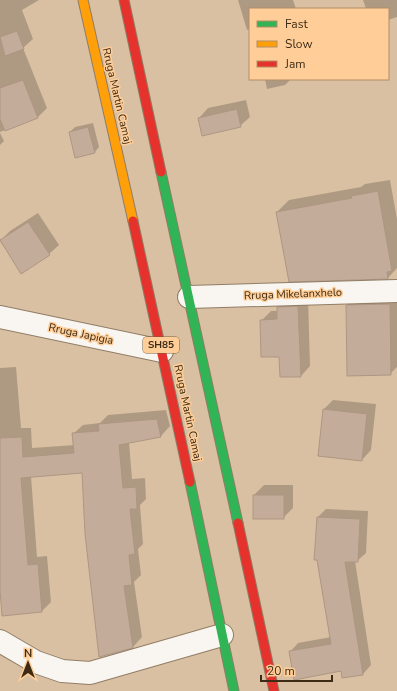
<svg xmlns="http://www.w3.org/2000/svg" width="397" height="691" viewBox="0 0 397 691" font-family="'Nunito Sans',sans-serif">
  <rect width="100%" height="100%" fill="#dac0a3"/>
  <g fill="#0003">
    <path d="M 0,0 L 39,0 L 22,10 L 33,39 L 23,48 L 47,108 L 38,117 L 0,132 Z"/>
    <path d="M 238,0 L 293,0 L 296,9 L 250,9 L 250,29 L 247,30 Z"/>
    <path d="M 363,0 L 397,0 L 397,17 L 388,20 L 388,9 L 366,9 Z"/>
    <path d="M 265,79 L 291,79 L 285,85 L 267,89 Z"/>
    <path d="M 246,100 L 250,117 L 240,126 L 199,118 L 208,108 Z"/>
    <path d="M 93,123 L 99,147 L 95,152 L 70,132 L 75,127 Z"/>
    <path d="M 0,133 L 4,141 L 0,145 Z"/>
    <path d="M 390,180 L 397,219 L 397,268 L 388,278 L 277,212 L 289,200 L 361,187 L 365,184 Z"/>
    <path d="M 38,213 L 59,245 L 49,254 L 21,272 L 0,241 L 10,231 Z"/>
    <path d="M 397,291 L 397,367 L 390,374 L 347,305 L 360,292 Z"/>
    <path d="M 308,297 L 310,366 L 301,376 L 280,355 L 261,321 L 271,311 L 278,311 L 278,307 L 288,298 Z"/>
    <path d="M 16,367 L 21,428 L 31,428 L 32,448 L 75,445 L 73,434 L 83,425 L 100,423 L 108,415 L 166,410 L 170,426 L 161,436 L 129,442 L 132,479 L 145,478 L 146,499 L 140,505 L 143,544 L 138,549 L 141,575 L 134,582 L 142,637 L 133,647 L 83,472 L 31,476 L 37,557 L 47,556 L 51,602 L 42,611 L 3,615 L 0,573 L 0,368 Z"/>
    <path d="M 333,400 L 376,404 L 371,450 L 362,460 L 324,409 Z"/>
    <path d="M 264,485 L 293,485 L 293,508 L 283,518 L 254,495 Z"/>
    <path d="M 326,509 L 368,511 L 366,553 L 357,561 L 355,561 L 371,665 L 363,674 L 343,677 L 342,670 L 290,652 L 298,643 L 331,637 L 318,517 Z"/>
  </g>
  <g fill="#c3ac99" stroke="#ad9683">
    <path d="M 17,31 L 24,49 L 5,56 L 0,37 Z"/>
    <path d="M 23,80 L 38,118 L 5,131 L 0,119 L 0,88 Z"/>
    <path d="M 237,109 L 241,127 L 202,136 L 198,118 Z"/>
    <path d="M 88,127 L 95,153 L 75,158 L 69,132 Z"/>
    <path d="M 378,191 L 392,271 L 387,272 L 388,279 L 289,282 L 276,212 L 352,198 L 351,196 Z"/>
    <path d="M 28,222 L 50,255 L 21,274 L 0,240 Z"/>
    <path d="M 390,304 L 391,375 L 347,376 L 346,305 Z"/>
    <path d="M 298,306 L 301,377 L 280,377 L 279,357 L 261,357 L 260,320 L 277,319 L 277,307 Z"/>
    <path d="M 323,409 L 367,414 L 362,461 L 318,456 Z"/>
    <path d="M 157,419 L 161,437 L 119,445 L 123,488 L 136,487 L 137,509 L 130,509 L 135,554 L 129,555 L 132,585 L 124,586 L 133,648 L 99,657 L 85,534 L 82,473 L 21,478 L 28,565 L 38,564 L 42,612 L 2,616 L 0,590 L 0,438 L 22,437 L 23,457 L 74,453 L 72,433 L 99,431 L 98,424 Z"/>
    <rect x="253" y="495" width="31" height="24"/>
    <path d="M 317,517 L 360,519 L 358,562 L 345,562 L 363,675 L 342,678 L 341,671 L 294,680 L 289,651 L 331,644 L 317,560 L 314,560 Z"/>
  </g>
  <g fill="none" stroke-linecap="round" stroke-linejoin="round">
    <defs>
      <g id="street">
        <path d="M 189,297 L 397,291"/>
        <path d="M 0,317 L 162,351"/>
        <path d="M 0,641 L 36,662 L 62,671 L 90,673 L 222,635"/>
      </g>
      <g id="fast">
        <path d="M 161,172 L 238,523"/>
        <path d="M 190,482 L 234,691"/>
      </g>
      <path id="slow" d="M 83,0 L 133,221"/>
      <g id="jam">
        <path d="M 124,0 L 161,172"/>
        <path d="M 133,221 L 190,482"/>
        <path d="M 238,523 L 274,691"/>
      </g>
    </defs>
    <use href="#street" stroke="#907d65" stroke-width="24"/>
    <use href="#fast" stroke="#907d65" stroke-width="11"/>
    <use href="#slow" stroke="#907d65" stroke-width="11"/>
    <use href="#jam" stroke="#907d65" stroke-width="11"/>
    <use href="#street" stroke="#f9f6f1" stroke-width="22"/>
    <use href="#fast" stroke="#30b455" stroke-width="9"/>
    <use href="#slow" stroke="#ff9f0a" stroke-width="9"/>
    <use href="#jam" stroke="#e5322d" stroke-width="9"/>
  </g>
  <g text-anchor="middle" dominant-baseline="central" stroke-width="3" stroke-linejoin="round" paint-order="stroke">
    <rect fill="#ffce98" stroke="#785c3c" stroke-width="1" x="143" y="337" width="36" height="16" rx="3"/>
    <g font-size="10" font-weight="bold" fill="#3e2b15">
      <text x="161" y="345">SH85</text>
    </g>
    <g font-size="11" fill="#3e2b15" stroke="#ffce98">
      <text transform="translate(117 96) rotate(77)">Rruga Martin Camaj</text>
      <text transform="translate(293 294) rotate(-2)">Rruga Mikelanxhelo</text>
      <text transform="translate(81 334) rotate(12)">Rruga Japigia</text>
      <text transform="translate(188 413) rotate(78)">Rruga Martin Camaj</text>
    </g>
  </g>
  <rect x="249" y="8" width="140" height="72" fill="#ffce98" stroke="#b28d64"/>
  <rect x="257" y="21" width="20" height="6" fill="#30b455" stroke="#b28d64"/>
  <text x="285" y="28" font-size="12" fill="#3e2b15">Fast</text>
  <rect x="257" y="41" width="20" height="6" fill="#ff9f0a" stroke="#b28d64"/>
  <text x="285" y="48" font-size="12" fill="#3e2b15">Slow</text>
  <rect x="257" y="61" width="20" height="6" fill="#e5322d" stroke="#b28d64"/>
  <text x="285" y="68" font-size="12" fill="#3e2b15">Jam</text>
  <g transform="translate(28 663)" stroke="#ffce98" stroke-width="3" paint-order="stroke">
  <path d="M0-3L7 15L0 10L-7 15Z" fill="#3e2b15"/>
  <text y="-6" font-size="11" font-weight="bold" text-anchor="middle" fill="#3e2b15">N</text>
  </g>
  <path d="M261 675v6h71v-6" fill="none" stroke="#3e2b15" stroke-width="2"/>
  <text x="267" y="675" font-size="12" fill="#3e2b15" stroke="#ffce98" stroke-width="3" paint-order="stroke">20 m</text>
</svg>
